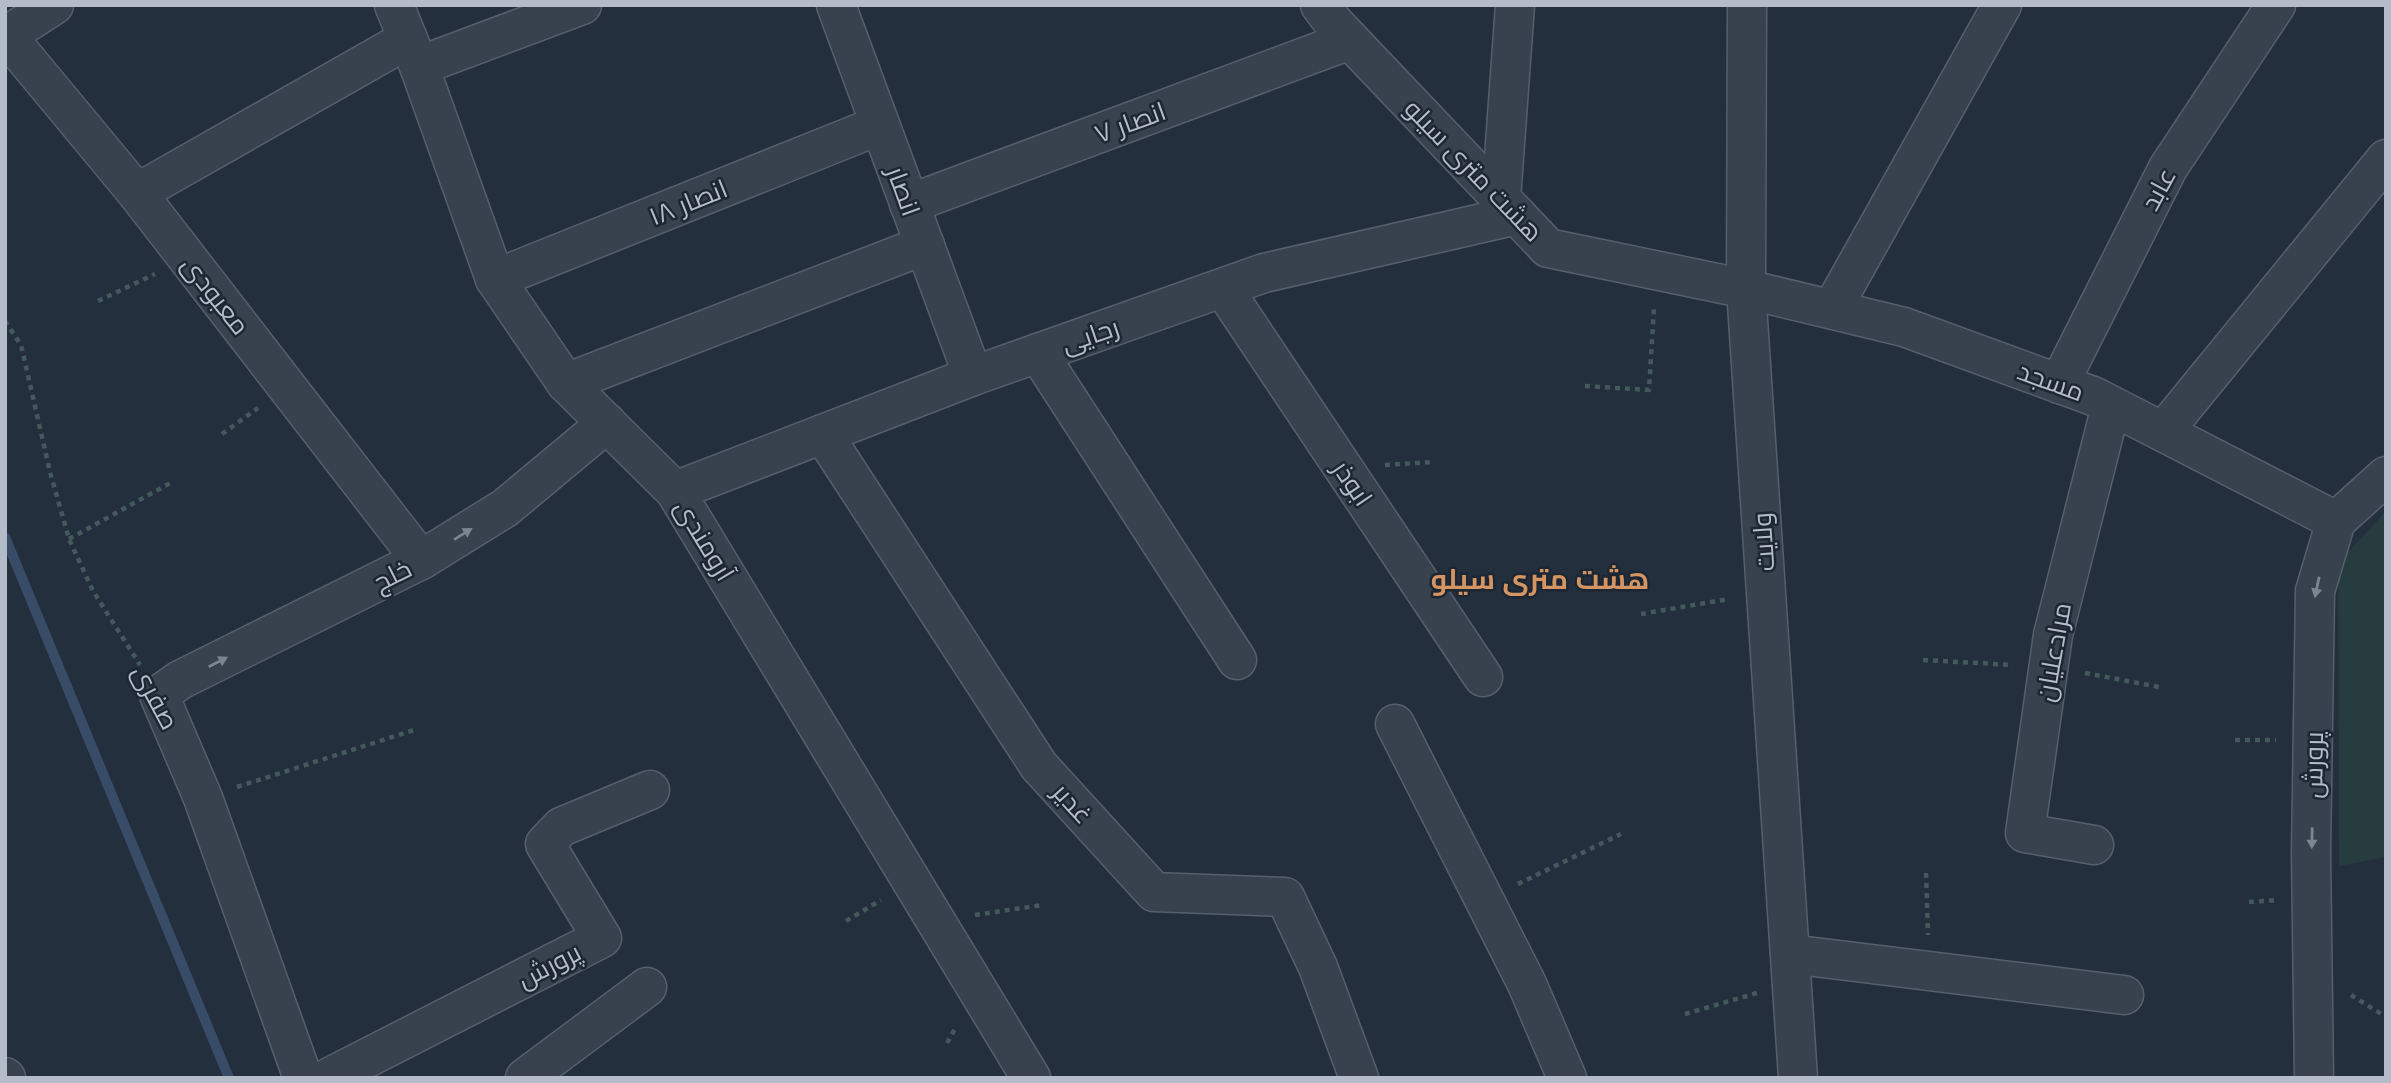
<svg xmlns="http://www.w3.org/2000/svg" width="2391" height="1083" viewBox="0 0 2391 1083" font-family="Mulish,Cairo,sans-serif">
  <rect width="100%" height="100%" fill="#242f3e"/>
  <path fill="#263c3f" d="M 2386,511 L 2386,857 L 2339,866 L 2338,564 Z"/>
  <g fill="none" stroke-linecap="round" stroke-linejoin="round">
    <path stroke="#394c67" stroke-width="10" d="M 5,537 L 229,1078"/>
    <defs>
      <g id="minor">
        <path d="M 394,5 L 419,66 L 495,279 L 566,383 L 675,491 L 1031,1078"/>
        <path d="M 836,5 L 973,376"/>
        <path d="M 5,34 L 137,193 L 421,560"/>
        <path d="M 6,36 L 54,5"/>
        <path d="M 419,66 L 582,5"/>
        <path d="M 137,193 L 408,39"/>
        <path d="M 1501,199 L 1515,5"/>
        <path d="M 909,204 L 1350,40"/>
        <path d="M 495,279 L 880,125"/>
        <path d="M 1223,288 L 1483,677"/>
        <path d="M 1832,309 L 2002,5"/>
        <path d="M 1038,353 L 1237,660"/>
        <path d="M 566,383 L 925,245"/>
        <path d="M 2059,384 L 2168,168 L 2276,5"/>
        <path d="M 2163,432 L 2386,159"/>
        <path d="M 823,434 L 1039,766 L 1154,892 L 1285,897 L 1318,967 L 1359,1078"/>
        <path d="M 675,491 L 973,376 L 1264,273 L 1517,215"/>
        <path d="M 1395,724 L 1527,984 L 1567,1078"/>
        <path d="M 2094,845 L 2025,833 L 2053,635 L 2111,406"/>
        <path d="M 1790,954 L 2124,995"/>
        <path d="M 5,1077 L 6,1078"/>
        <path d="M 303,1078 L 203,798 L 159,695 L 180,680 L 421,560 L 505,508 L 607,423"/>
        <path d="M 328,1078 L 602,938 L 545,844 L 561,827 L 650,790"/>
        <path d="M 525,1078 L 647,987"/>
      </g>
      <g id="tertiary">
        <path d="M 1320,5 L 1332,21 L 1548,248 L 1746,289 L 1904,327 L 2093,396 L 2336,521"/>
        <path d="M 1747,5 L 1746,289 L 1798,1078"/>
        <path d="M 2314,1078 L 2311,853 L 2315,591 L 2336,521 L 2386,476"/>
      </g>
    </defs>
    <use href="#minor" stroke="#565f6c" stroke-width="41"/>
    <use href="#tertiary" stroke="#565f6c" stroke-width="41"/>
    <g stroke="#44595c" stroke-width="4.5" stroke-dasharray="5 5" stroke-linecap="butt">
      <path d="M 98,301 L 155,274"/>
      <path d="M 5,321 L 21,345 L 50,472 L 69,539 L 93,591 L 140,665"/>
      <path d="M 1585,386 L 1649,390 L 1654,308"/>
      <path d="M 222,434 L 258,408"/>
      <path d="M 1385,465 L 1433,462"/>
      <path d="M 69,539 L 174,481"/>
      <path d="M 1641,614 L 1729,599"/>
      <path d="M 1923,660 L 2013,665"/>
      <path d="M 2085,673 L 2159,687"/>
      <path d="M 2235,740 L 2276,740"/>
      <path d="M 237,787 L 414,730"/>
      <path d="M 1926,873 L 1928,935"/>
      <path d="M 1518,884 L 1621,834"/>
      <path d="M 2249,902 L 2276,900"/>
      <path d="M 975,915 L 1042,905"/>
      <path d="M 846,921 L 881,900"/>
      <path d="M 2351,995 L 2386,1017"/>
      <path d="M 1685,1014 L 1757,993"/>
      <path d="M 947,1043 L 956,1027"/>
    </g>
    <use href="#minor" stroke="#38414e" stroke-width="38"/>
    <use href="#tertiary" stroke="#38414e" stroke-width="38"/>
  </g>
  <defs><path id="oneway-solid" d="M-6-.8H1V-3.2L6.5 0L1 3.2V.8H-6Z" transform="scale(1.75)"/></defs>
  <g fill="#7c8592">
    <use href="#oneway-solid" transform="translate(463 534) rotate(-32)"/>
    <use href="#oneway-solid" transform="translate(2317 587) rotate(102)"/>
    <use href="#oneway-solid" transform="translate(218 662) rotate(-27)"/>
    <use href="#oneway-solid" transform="translate(2312 838) rotate(91)"/>
  </g>
  <g text-anchor="middle" dominant-baseline="central" stroke-width="5" stroke-linejoin="round" paint-order="stroke">
    <g font-size="26" fill="#b4bcc9" stroke="#1d2633">
      <text transform="translate(1130 122) rotate(-20)">انصار ۷</text>
      <text transform="translate(1474 170) rotate(46)">هشت متری سیلو</text>
      <text transform="translate(2158 189) rotate(-62)">عابد</text>
      <text transform="translate(904 191) rotate(70)">انصار</text>
      <text transform="translate(688 202) rotate(-22)">انصار ۱۸</text>
      <text transform="translate(216 295) rotate(52)">معبودی</text>
      <text transform="translate(1090 335) rotate(-19)">رجایی</text>
      <text transform="translate(2051 381) rotate(20)">مسجد</text>
      <text transform="translate(1353 483) rotate(56)">ابوذر</text>
      <text transform="translate(705 540) rotate(59)">آرومندی</text>
      <text transform="translate(1763 542) rotate(-94)">ولایت</text>
      <text transform="translate(392 575) rotate(-27)">خلج</text>
      <text transform="translate(2053 652) rotate(-80)">مرادعلیان</text>
      <text transform="translate(156 697) rotate(62)">صفری</text>
      <text transform="translate(2313 765) rotate(-89)">پرورش</text>
      <text transform="translate(1073 803) rotate(48)">غدیر</text>
      <text transform="translate(549 965) rotate(-27)">پرورش</text>
    </g>
    <g font-size="28" font-weight="bold" fill="#d59563" stroke="#1d2633">
      <text x="1540" y="578">هشت متری سیلو</text>
    </g>
  </g>
  <rect width="2391" height="1083" fill="none" stroke="#b4bcc9" stroke-width="14"/>
</svg>
